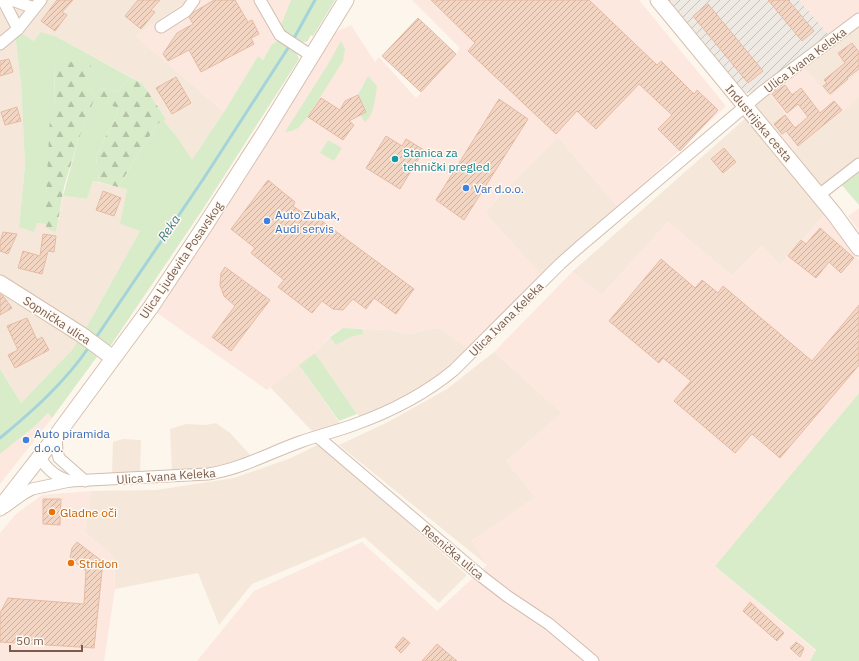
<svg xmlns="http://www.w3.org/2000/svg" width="859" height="661" viewBox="0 0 859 661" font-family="'IBM Plex Sans',sans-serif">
  <defs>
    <pattern id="industrial-furrows" width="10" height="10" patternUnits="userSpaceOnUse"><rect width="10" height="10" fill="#efe9e4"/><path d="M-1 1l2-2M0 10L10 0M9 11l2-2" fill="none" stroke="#c7c0bb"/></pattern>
    <pattern id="forest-firs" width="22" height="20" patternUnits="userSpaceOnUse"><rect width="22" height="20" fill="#d8ecc9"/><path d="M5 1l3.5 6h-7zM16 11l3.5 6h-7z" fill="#b4c2a5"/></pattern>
    <pattern id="building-hatch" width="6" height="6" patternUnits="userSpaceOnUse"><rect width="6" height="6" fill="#f3d5c3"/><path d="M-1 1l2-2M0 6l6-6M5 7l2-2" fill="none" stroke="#cab0a1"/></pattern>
  </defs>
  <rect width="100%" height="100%" fill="#fdf6ec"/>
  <g fill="#f5e8da">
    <path d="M 0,0 L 189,0 L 136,36 L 224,112 L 192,160 L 178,138 L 163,120 L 166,119 L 142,83 L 57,37 L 34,41 L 19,32 L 15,34 L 21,83 L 25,165 L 19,227 L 37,223 L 46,224 L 46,227 L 56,232 L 63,196 L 87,199 L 93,181 L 127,189 L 121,224 L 140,231 L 85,330 L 72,350 L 21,403 L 0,369 Z"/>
    <path d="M 859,25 L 859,73 L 830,97 L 803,67 Z"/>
    <path d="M 769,93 L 795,126 L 778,140 L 755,109 L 758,102 Z"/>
    <path d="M 859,97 L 859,158 L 820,189 L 790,153 Z"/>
    <path d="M 747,117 L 824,215 L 780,265 L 762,246 L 732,276 L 668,222 L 602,295 L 572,272 Z"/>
    <path d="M 558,137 L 619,208 L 542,276 L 485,213 L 501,194 Z"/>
    <path d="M 440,328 L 470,350 L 442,374 L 396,403 L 360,418 L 315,353 L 330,337 L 337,344 L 351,337 L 364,334 L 362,329 L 388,330 L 412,334 L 420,331 Z"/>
    <path d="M 494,352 L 562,413 L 506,461 L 536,497 L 472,541 L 487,565 L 339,445 L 388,422 L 447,389 Z"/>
    <path d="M 299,365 L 341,425 L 314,433 L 270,387 Z"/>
    <path d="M 216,423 L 230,433 L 252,457 L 218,468 L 172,471 L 170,429 L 186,424 L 206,425 Z"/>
    <path d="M 123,439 L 141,440 L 140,474 L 112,474 L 113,442 Z"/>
    <path d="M 319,444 L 467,575 L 439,603 L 364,537 L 252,584 L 219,625 L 198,573 L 115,589 L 114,557 L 85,532 L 91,491 L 156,490 L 234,478 L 291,458 Z"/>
  </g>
  <g fill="#fde8e0">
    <path d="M 189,0 L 291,0 L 281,25 L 285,31 L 277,41 L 272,44 L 263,60 L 258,56 L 224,112 L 136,36 Z"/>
    <path d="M 412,0 L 639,0 L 726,106 L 619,208 L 558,137 L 501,194 L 485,213 L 542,276 L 470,350 L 440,328 L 420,331 L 412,334 L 388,330 L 343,328 L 332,334 L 315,353 L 267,390 L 157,313 L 165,302 L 175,280 L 334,33 L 351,25 L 375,62 L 379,57 L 416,98 L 456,54 L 460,48 Z"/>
    <path d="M 799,0 L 859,0 L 859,12 L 829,35 Z"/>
    <path d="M 803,67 L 830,97 L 859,73 L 859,97 L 790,153 L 778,140 L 794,126 L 769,93 Z"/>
    <path d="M 859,208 L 859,231 L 848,216 Z"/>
    <path d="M 824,215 L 844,237 L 859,260 L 859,393 L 715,566 L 816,651 L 810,661 L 197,661 L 254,591 L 362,542 L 437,611 L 487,565 L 472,541 L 535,497 L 506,461 L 562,413 L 494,352 L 572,272 L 602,295 L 668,222 L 732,276 L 762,246 L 780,265 Z"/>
    <path d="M 48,413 L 52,418 L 0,484 L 0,454 L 35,426 Z"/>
    <path d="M 91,491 L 85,532 L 114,557 L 115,589 L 104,661 L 0,661 L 0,533 L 16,514 L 42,495 Z"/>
  </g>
  <path fill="url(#industrial-furrows)" d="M 665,0 L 799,0 L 829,35 L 755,92 L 747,93 L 739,90 Z"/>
  <g fill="#d8ecc9">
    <path d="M 291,0 L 335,0 L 313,36 L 311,35 L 307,42 L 303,42 L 285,31 L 281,25 Z"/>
    <path d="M 19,32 L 34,41 L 41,32 L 57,37 L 130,77 L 118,92 L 104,88 L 94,94 L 87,85 L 54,60 L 55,111 L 48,170 L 46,194 L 46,224 L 37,223 L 34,232 L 19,227 L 25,165 L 21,83 L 15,34 Z"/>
    <path d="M 277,41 C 285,44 297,50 299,59 L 203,209 L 111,345 L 107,345 L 85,330 L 140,231 L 120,224 L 127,189 L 118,187 L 157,124 L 163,120 L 178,138 L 192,160 L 224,112 L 258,56 L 263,60 L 272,44 Z"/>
    <path d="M 341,41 L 345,49 L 343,61 L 307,118 L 298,128 L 292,131 L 285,132 L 327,66 Z"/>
    <path d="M 368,76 L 377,86 C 375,97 375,114 365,122 L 360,115 L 366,112 L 358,95 Z"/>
    <path d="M 95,96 L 119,109 L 96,157 L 99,182 L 93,181 L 87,199 L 63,196 L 78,141 Z"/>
    <path d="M 328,140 L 342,148 L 334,161 L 320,153 Z"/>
    <path d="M 859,166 L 859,205 L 840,183 Z"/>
    <path d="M 343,328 L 362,329 L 364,334 L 351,337 L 336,345 L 330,337 Z"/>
    <path d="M 79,339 L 99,354 L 52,418 L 48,413 L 35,426 L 0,454 L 0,369 L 21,403 L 72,350 Z"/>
    <path d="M 315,353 L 357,414 L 339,421 L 299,365 Z"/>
    <path d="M 859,393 L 859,661 L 810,661 L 816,650 L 715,566 Z"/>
  </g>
  <path fill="url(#forest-firs)" d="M 54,60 L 91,64 L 87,85 L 94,94 L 104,88 L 118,92 L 130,77 L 142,83 L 166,119 L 157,124 L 118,187 L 99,182 L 96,157 L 119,109 L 95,97 L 78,141 L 64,187 L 56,232 L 52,231 L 46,227 L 46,194 L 50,119 L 55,111 Z"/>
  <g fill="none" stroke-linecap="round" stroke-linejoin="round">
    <g stroke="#a5d3da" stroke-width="3">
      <path d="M 293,40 L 315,0"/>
      <path d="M 95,339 L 204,178 L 290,45"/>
      <path d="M 0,438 C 33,411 65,382 89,347"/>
    </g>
  </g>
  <g fill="url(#building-hatch)" stroke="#e6bba3">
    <path d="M 57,0 L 73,0 L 62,12 L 67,15 L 55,31 L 41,21 Z"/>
    <path d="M 138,0 L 160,0 L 151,10 L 155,12 L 141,29 L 125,16 Z"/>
    <path d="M 214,0 L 235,0 L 248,22 L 252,20 L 259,34 L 251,38 L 254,44 L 201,72 L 189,50 L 168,61 L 163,54 L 177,33 L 193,24 L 189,17 L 194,12 Z"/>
    <path d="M 431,0 L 589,0 L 657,65 L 661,61 L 694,94 L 697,90 L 718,110 L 680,151 L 658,129 L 672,115 L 639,84 L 596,129 L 577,111 L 556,134 L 468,51 L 475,43 Z"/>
    <path d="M 768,0 L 788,0 L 814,31 L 802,41 Z"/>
    <path d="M 708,4 L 763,71 L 748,83 L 693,16 Z"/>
    <path d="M 418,18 L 456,54 L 421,92 L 382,56 Z"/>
    <path d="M 852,43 L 859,52 L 859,69 L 847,78 L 848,79 L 830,94 L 823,86 L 827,83 L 824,80 L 845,63 L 838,53 Z"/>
    <path d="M 9,59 L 13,72 L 0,76 L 0,61 Z"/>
    <path d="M 176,77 L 191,103 L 172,114 L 156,88 Z"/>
    <path d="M 785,85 L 792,95 L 801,88 L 820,113 L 834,101 L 842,110 L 798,146 L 786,131 L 782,134 L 774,124 L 785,115 L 795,128 L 808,117 L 798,104 L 787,113 L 772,94 Z"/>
    <path d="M 358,95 L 366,112 L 349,121 L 354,125 L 343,140 L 308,117 L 321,98 L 340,110 L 345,101 Z"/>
    <path d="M 499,99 L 528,119 L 464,220 L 436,200 Z"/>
    <path d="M 17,107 L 21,121 L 5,125 L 1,112 Z"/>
    <path d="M 386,136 L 402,146 L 406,139 L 424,150 L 400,189 L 366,168 Z"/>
    <path d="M 724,148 L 736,162 L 723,173 L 711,159 Z"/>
    <path d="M 268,180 L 295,202 L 293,206 L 304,214 L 307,210 L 414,289 L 396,314 L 374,298 L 366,309 L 353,299 L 343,310 L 333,309 L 322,301 L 312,313 L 278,287 L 284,280 L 251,253 L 255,248 L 231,229 Z"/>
    <path d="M 103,191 L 121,198 L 114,216 L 96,210 Z"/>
    <path d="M 820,228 L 854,258 L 841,273 L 829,262 L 816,278 L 788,256 L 801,240 L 806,244 Z"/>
    <path d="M 3,232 L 17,234 L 8,254 L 0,251 L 0,242 Z"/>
    <path d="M 43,234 L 56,236 L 54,252 L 48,251 L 42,274 L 18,268 L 23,251 L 40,256 Z"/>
    <path d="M 661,259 L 695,288 L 702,280 L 718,293 L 723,286 L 812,361 L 859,305 L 859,365 L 780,458 L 752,434 L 735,453 L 674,401 L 691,381 L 663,358 L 659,363 L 609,321 Z"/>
    <path d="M 225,267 L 270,300 L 231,351 L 212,337 L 235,306 L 224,296 L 220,285 L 221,273 Z"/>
    <path d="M 0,294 L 3,296 L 12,308 L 0,315 Z"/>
    <path d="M 27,318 L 37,340 L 42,337 L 49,350 L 15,368 L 8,355 L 18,350 L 7,326 Z"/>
    <path d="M 43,499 L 61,499 L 60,525 L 43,524 Z"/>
    <path d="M 77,542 L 103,562 L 94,648 L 0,642 L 0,613 L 8,598 L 84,604 L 86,571 L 70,558 L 72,548 Z"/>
    <path d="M 750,602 L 784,633 L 777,641 L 743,611 Z"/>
    <path d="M 403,637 L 410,643 L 401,653 L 395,647 Z"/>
    <path d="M 796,642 L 804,648 L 800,657 L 790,648 Z"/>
    <path d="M 437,644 L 457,661 L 422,661 Z"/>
  </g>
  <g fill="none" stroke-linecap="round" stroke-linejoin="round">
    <defs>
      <g id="street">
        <path d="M 3,0 L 18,29"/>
        <path d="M 12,0 L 34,8"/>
        <path d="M 260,0 L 280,35 L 312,56"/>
        <path d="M 161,27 L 186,11 L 194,0"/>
        <path d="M 0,44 L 18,29 L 41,0"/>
        <path d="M 819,195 L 859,164"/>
        <path d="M 56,436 L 57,451 L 59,458 L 85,481"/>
        <path d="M 318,437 L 481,576 L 507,596 L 549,624 L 593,661"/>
        <path d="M 40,458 C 48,470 56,477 70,481 L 208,474 C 241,469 269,453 300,442 C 319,435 338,431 356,424 C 392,411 425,394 454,370 L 560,264 L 578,248 L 762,92 L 859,19"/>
        <path d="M 5,507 L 23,494 L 32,489 L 70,481"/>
      </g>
      <g id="secondary">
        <path d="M 658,0 L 835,215 L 859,248"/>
        <path d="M 0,283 L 82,335 L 113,358"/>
        <path d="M 0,508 L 56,436 L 151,307 L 204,227 L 265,132 L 346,0"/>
      </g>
    </defs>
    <use href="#street" stroke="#d1beb0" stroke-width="13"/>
    <use href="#secondary" stroke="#d6c0b0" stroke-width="17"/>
    <use href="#street" stroke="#fff" stroke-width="11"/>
    <use href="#secondary" stroke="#fff" stroke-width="15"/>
  </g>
  <circle fill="#0f9aa8" stroke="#fffaf3" stroke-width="1.5" cx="395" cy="159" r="4"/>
  <g fill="#3f7fe0" stroke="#fffaf3" stroke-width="1.5">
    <circle cx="466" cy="188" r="4"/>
    <circle cx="267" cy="221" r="4"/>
    <circle cx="26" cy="440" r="4"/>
  </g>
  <g fill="#e8710a" stroke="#fffaf3" stroke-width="1.5">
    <circle cx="52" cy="512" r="4"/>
    <circle cx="71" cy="563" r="4"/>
  </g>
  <g text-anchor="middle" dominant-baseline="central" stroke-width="3" stroke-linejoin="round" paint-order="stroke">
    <g font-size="12" fill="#7a5c4d" stroke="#fffaf3">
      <text transform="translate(805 60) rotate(-37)">Ulica Ivana Keleka</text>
      <text transform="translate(759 123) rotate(50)">Industrijska cesta</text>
      <text transform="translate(181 260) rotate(-56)">Ulica Ljudevita Posavskog</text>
      <text transform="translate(506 319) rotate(-45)">Ulica Ivana Keleka</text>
      <text transform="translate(57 320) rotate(33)">Sopnička ulica</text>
      <text transform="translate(166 476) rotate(-4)">Ulica Ivana Keleka</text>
      <text transform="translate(453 552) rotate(40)">Resnička ulica</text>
    </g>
    <g font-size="12" fill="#0d838f" stroke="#fffaf3" text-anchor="start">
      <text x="403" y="152">Stanica za<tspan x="403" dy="14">tehnički pregled</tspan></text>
    </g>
    <g font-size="12" fill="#366cbe" stroke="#fffaf3" text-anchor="start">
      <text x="474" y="188">Var d.o.o.</text>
      <text x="275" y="214">Auto Zubak,<tspan x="275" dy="14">Audi servis</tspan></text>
      <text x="34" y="433">Auto piramida<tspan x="34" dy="14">d.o.o.</tspan></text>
    </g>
    <g font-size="12" fill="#c56008" stroke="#fffaf3" text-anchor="start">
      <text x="60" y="512">Gladne oči</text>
      <text x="79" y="563">Stridon</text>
    </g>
    <g font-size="13" font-style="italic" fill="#437c86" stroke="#fffaf3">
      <text transform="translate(169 228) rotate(-56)">Reka</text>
    </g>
  </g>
  <path d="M10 645v6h72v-6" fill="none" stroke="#7a5c4d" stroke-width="2"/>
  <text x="16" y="645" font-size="12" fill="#7a5c4d" stroke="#fffaf3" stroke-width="3" paint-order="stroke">50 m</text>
</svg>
